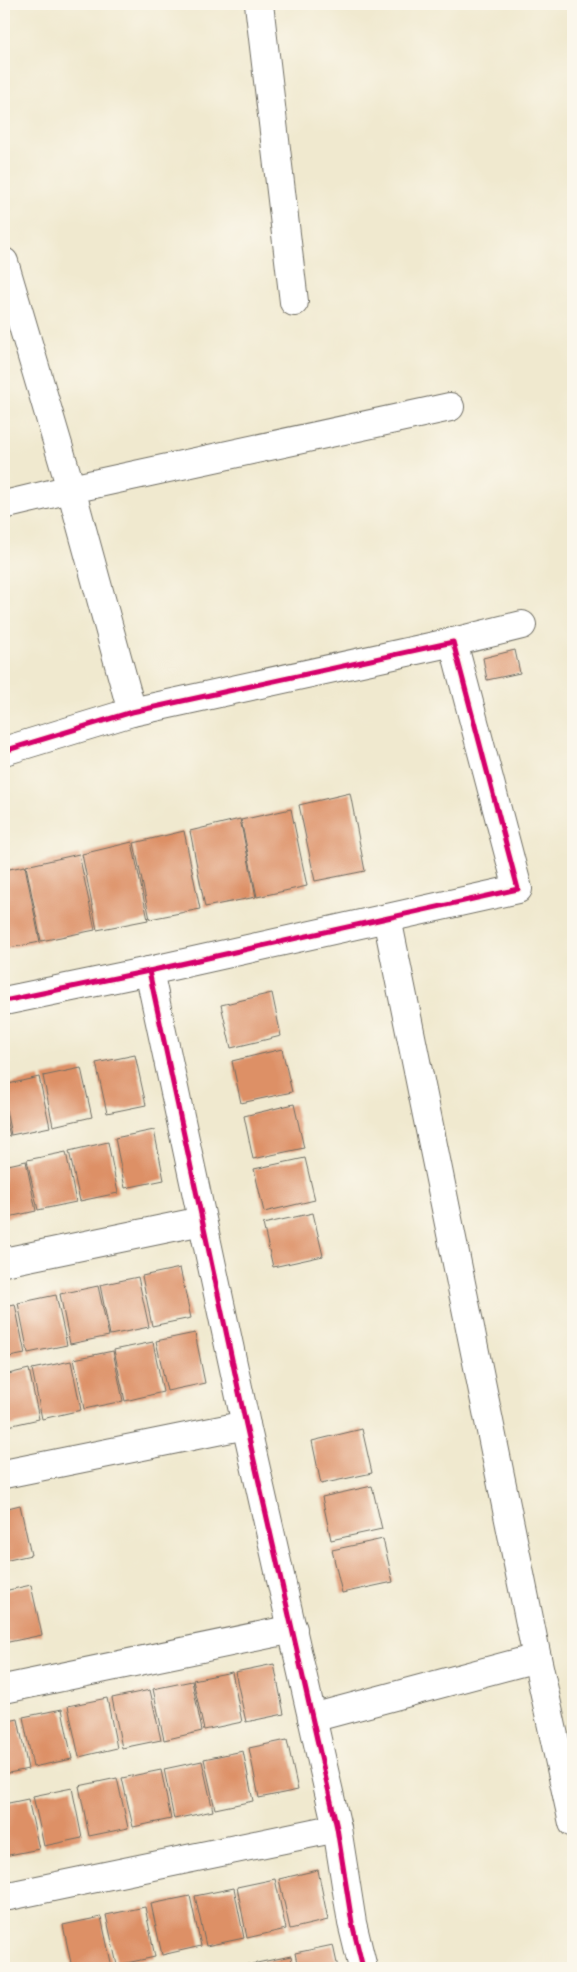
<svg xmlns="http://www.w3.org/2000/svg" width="577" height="1972" viewBox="0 0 577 1972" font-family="Alegreya,serif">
  <rect width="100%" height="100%" fill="#fbf7ec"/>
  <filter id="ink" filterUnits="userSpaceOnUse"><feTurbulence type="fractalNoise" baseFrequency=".02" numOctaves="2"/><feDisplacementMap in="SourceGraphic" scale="10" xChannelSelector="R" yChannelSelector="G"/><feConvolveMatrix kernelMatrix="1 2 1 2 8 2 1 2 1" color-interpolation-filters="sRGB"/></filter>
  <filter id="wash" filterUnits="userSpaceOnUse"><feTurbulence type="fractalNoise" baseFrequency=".0096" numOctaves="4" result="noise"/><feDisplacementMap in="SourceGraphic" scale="20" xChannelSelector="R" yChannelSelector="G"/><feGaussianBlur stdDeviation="1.12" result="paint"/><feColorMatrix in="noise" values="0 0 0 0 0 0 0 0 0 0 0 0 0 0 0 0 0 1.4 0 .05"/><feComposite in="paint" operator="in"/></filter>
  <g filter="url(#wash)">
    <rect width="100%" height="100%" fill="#f0e9cf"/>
    <g id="blocks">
      <g fill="#dd9066">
        <path d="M 515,650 L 520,673 L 487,680 L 483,658 Z"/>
        <path d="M 350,793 L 365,871 L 315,881 L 299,805 Z"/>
        <path d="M 291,809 L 307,886 L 257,897 L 241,820 Z"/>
        <path d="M 240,819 L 256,897 L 205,907 L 190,831 Z"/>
        <path d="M 184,831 L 200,909 L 150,919 L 134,843 Z"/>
        <path d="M 132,842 L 148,920 L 97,930 L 82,854 Z"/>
        <path d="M 79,854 L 95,930 L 41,941 L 26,866 Z"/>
        <path d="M 25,866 L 40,942 L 4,949 L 4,870 Z"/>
        <path d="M 272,993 L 281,1036 L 231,1048 L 221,1005 Z"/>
        <path d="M 282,1049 L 292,1092 L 241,1103 L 232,1061 Z"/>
        <path d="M 135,1055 L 146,1105 L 107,1113 L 96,1063 Z"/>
        <path d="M 81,1068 L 92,1117 L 53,1126 L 43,1076 Z"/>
        <path d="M 39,1077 L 50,1127 L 11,1135 L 4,1099 L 4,1085 Z"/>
        <path d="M 294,1104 L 304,1148 L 253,1159 L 244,1116 Z"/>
        <path d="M 4,1111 L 10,1136 L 4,1137 Z"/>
        <path d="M 154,1130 L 164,1180 L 125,1188 L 115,1138 Z"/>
        <path d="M 108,1142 L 118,1193 L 80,1201 L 69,1151 Z"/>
        <path d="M 66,1152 L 76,1202 L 38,1210 L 27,1160 Z"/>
        <path d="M 305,1158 L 315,1200 L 264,1212 L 254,1169 Z"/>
        <path d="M 26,1161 L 36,1211 L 4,1218 L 4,1166 Z"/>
        <path d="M 313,1213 L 323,1256 L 273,1267 L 263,1224 Z"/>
        <path d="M 180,1268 L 191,1318 L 152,1326 L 142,1276 Z"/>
        <path d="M 138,1277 L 149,1327 L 110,1335 L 100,1285 Z"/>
        <path d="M 98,1286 L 109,1336 L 70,1344 L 60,1294 Z"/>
        <path d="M 56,1295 L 67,1345 L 28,1353 L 18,1303 Z"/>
        <path d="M 15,1304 L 25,1354 L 4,1358 L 4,1306 Z"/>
        <path d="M 195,1333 L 205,1383 L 167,1391 L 156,1341 Z"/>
        <path d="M 153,1342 L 163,1392 L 125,1401 L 114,1350 Z"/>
        <path d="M 113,1351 L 123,1401 L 84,1409 L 74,1359 Z"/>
        <path d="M 71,1361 L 81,1410 L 42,1419 L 32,1369 Z"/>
        <path d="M 29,1369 L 39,1419 L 4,1427 L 4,1375 Z"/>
        <path d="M 362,1429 L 372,1473 L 321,1484 L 312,1441 Z"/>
        <path d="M 372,1486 L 382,1529 L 331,1540 L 322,1497 Z"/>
        <path d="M 20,1505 L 31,1555 L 4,1561 L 4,1509 Z"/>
        <path d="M 383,1539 L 393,1582 L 342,1593 L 332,1550 Z"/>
        <path d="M 31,1585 L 42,1635 L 4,1643 L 4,1591 Z"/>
        <path d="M 274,1664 L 284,1714 L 246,1722 L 235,1672 Z"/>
        <path d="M 232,1672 L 242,1722 L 204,1730 L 193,1680 Z"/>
        <path d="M 192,1681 L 202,1731 L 164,1740 L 153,1689 Z"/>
        <path d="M 150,1690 L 161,1740 L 122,1748 L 112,1698 Z"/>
        <path d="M 107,1698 L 117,1748 L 79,1757 L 68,1706 Z"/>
        <path d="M 62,1709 L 72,1759 L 33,1767 L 23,1717 Z"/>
        <path d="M 18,1719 L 28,1769 L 4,1774 L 4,1722 Z"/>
        <path d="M 287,1740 L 298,1790 L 259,1798 L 249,1748 Z"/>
        <path d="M 243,1751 L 253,1801 L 215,1809 L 204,1759 Z"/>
        <path d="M 202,1761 L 213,1811 L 174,1819 L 164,1769 Z"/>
        <path d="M 161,1770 L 171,1819 L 133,1827 L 122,1778 Z"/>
        <path d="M 117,1778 L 128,1828 L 89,1836 L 79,1786 Z"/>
        <path d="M 72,1788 L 82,1838 L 44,1846 L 33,1796 Z"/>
        <path d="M 28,1799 L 39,1849 L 4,1856 L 4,1804 Z"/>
        <path d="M 318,1870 L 328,1920 L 290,1929 L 279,1879 Z"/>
        <path d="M 275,1879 L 286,1929 L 247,1938 L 237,1887 Z"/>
        <path d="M 234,1888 L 244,1938 L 206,1946 L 195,1896 Z"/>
        <path d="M 190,1896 L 201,1946 L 162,1955 L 151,1904 Z"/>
        <path d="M 145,1907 L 155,1957 L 117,1965 L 106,1915 Z"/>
        <path d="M 101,1917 L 112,1967 L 72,1968 L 63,1925 Z"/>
        <path d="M 333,1945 L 338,1968 L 298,1968 L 295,1953 Z"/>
        <path d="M 291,1956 L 293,1968 L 253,1968 L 252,1964 Z"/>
        <path d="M 249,1964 L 250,1968 L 233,1968 L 233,1967 Z"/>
      </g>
    </g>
  </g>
  <g filter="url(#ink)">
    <use href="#blocks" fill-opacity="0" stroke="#706e64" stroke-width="1"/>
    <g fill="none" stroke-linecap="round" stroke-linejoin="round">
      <defs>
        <g id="minor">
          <path d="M 259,4 L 294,302"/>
          <path d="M 4,262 L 71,489 L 4,505"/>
          <path d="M 453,642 L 522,625"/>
          <path d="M 132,712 L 71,489 L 450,407"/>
          <path d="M 4,751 L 132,712 L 453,642 L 518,889 L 149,971"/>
          <path d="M 387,918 L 537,1658 L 573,1823"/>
          <path d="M 4,1001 L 149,971 L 246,1425 L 337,1828 L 352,1923 L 363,1968"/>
          <path d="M 4,1262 L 202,1221"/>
          <path d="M 4,1474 L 246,1425"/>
          <path d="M 4,1689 L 293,1629"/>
          <path d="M 312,1718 L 537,1658"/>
          <path d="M 9,1896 L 337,1828"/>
        </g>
      </defs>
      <use href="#minor" stroke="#706e64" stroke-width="30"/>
      <use href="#minor" stroke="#fff" stroke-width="28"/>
      <defs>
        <g id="cycleway">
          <path d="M 4,751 L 132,712 L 453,642 L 518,889 L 149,971"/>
          <path d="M 4,1001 L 149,971 L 246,1425 L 337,1828 L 352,1923 L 363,1968"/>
        </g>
      </defs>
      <use href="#cycleway" stroke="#fbf7ec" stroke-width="8"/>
      <use href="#cycleway" stroke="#d6006c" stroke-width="5"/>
    </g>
  </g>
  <rect width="577" height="1972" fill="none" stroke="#fbf7ec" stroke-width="20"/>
</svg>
